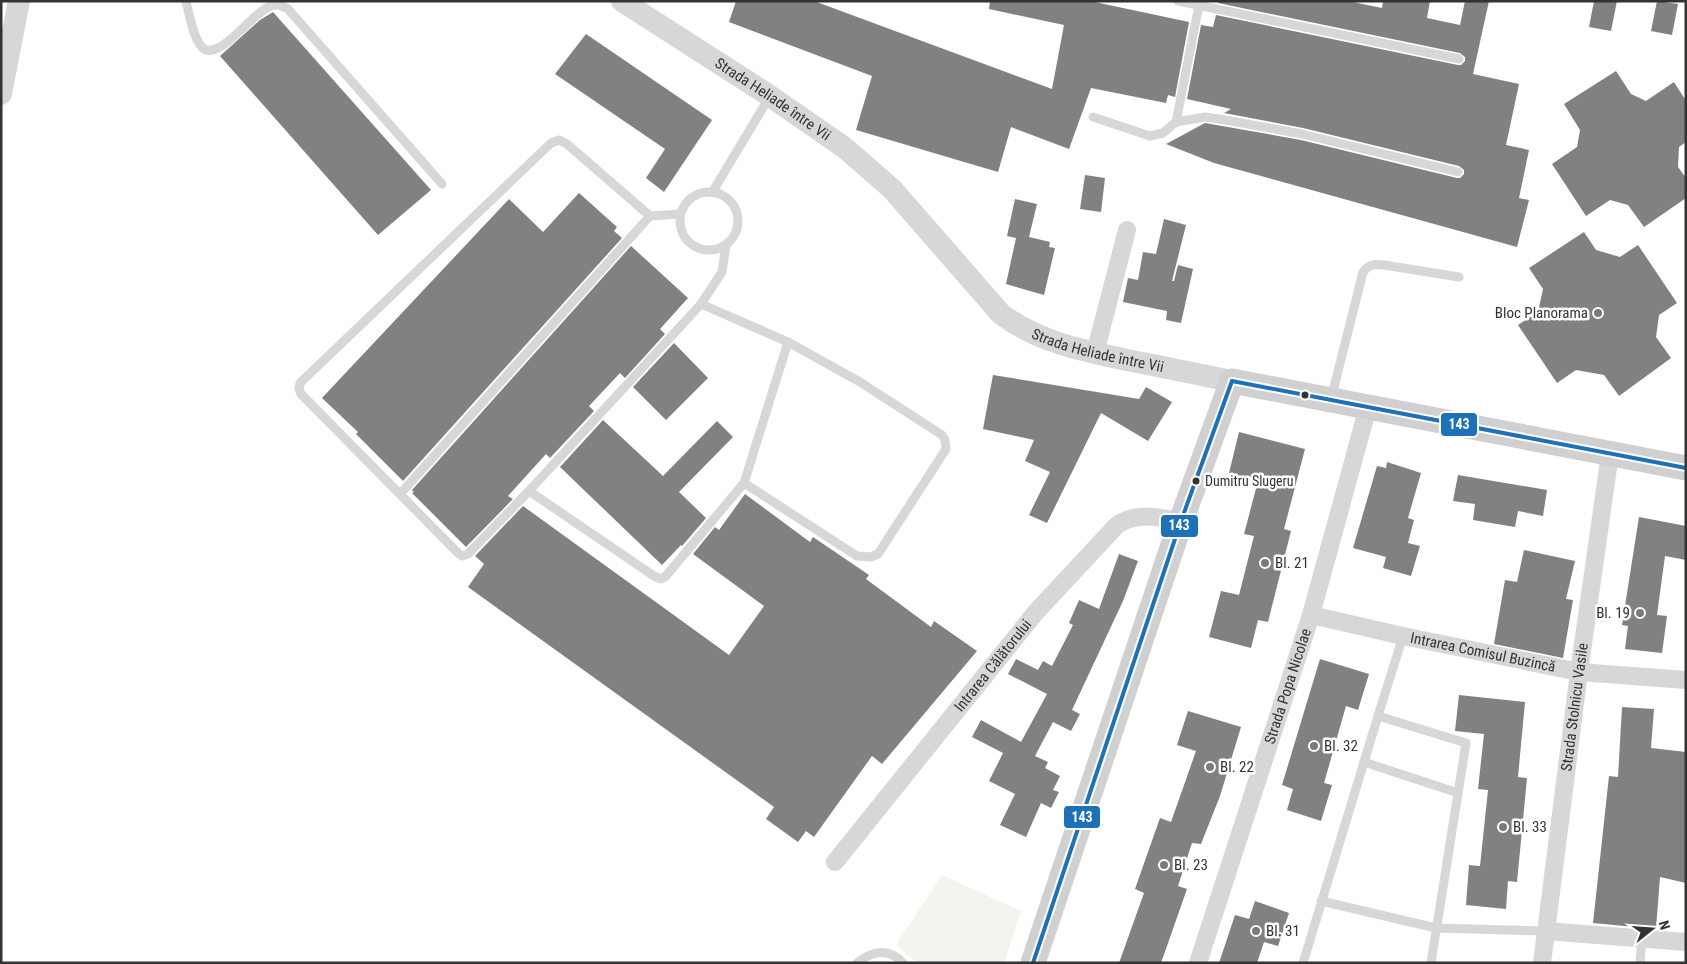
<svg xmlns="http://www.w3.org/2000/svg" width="1687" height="964" viewBox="0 0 1687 964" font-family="'Roboto Condensed',sans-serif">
  <rect width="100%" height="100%" fill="#fff"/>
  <path fill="#f1f5ed" d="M 942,875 L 1021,911 L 1004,963 L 917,963 L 896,945 Z"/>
  <g fill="#818181">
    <path d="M 736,1 L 814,1 L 1052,89 L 1064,25 L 989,9 L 990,1 L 1090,1 L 1189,22 L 1175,97 L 1168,95 L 1166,103 L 1091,88 L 1069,149 L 1011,127 L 998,172 L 856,130 L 872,76 L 729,22 Z"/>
    <path d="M 1218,1 L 1348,1 L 1382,8 L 1383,1 L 1430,1 L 1427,18 L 1460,25 L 1465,1 L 1489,1 L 1473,74 L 1519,84 L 1506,145 L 1529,150 L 1519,198 L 1529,200 L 1517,247 L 1214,163 L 1166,144 L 1205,123 L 1301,140 L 1457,178 L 1460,178 L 1464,174 L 1464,170 L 1459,166 L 1303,128 L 1224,113 L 1231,109 L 1187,99 L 1201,25 L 1213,27 L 1216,15 L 1458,65 L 1461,65 L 1465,61 L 1465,57 L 1460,53 L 1218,3 Z"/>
    <path d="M 1594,1 L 1617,1 L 1611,31 L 1589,27 Z"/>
    <path d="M 1657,1 L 1678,4 L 1672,35 L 1651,31 Z"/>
    <path d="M 273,12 L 431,190 L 378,235 L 220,56 L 260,20 Z"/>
    <path d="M 586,34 L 712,120 L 664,192 L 646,178 L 665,149 L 555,74 Z"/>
    <path d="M 1616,71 L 1631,94 L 1646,101 L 1674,82 L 1686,101 L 1686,142 L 1679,147 L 1678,167 L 1686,178 L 1686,198 L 1644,227 L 1628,205 L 1610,200 L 1586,216 L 1552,164 L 1577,147 L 1580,130 L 1564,104 Z"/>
    <path d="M 1085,175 L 1105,178 L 1101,212 L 1080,209 Z"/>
    <path d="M 579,193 L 617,227 L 614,231 L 622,238 L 403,481 L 356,434 L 358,432 L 322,398 L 509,199 L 543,232 Z"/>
    <path d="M 1015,199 L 1037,204 L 1029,237 L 1050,242 L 1049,247 L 1055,248 L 1044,295 L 1006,284 L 1016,238 L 1007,236 Z"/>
    <path d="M 1164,219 L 1186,225 L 1172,281 L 1174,281 L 1178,265 L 1193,269 L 1181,323 L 1166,320 L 1167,311 L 1123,302 L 1128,278 L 1138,280 L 1143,252 L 1156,254 Z"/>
    <path d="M 1584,232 L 1596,250 L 1620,257 L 1638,245 L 1677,303 L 1659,315 L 1656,337 L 1671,358 L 1619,396 L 1604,375 L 1576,370 L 1557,383 L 1518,325 L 1538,312 L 1543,289 L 1529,268 Z"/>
    <path d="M 631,246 L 688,298 L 660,329 L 665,334 L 625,378 L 620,373 L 589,406 L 594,411 L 550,458 L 546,454 L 508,496 L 513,499 L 466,547 L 412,493 L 414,492 L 412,490 Z"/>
    <path d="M 674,343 L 708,378 L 666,420 L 633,387 Z"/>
    <path d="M 993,375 L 1139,399 L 1146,387 L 1172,402 L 1148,441 L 1101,413 L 1047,523 L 1029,515 L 1050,472 L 1025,461 L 1034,440 L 983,429 Z"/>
    <path d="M 603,420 L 663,476 L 717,421 L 733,437 L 679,492 L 706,518 L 682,546 L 681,545 L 662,565 L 560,467 Z"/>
    <path d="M 1239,432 L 1305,449 L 1284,529 L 1291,531 L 1268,622 L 1258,620 L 1251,648 L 1209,637 L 1221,591 L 1239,595 L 1254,536 L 1244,534 L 1258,481 L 1229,473 Z"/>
    <path d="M 1387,462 L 1421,473 L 1408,518 L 1414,520 L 1408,543 L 1420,546 L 1411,576 L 1383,568 L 1386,557 L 1353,548 L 1377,466 L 1386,468 Z"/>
    <path d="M 1458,475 L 1547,490 L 1543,516 L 1518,511 L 1515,527 L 1473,520 L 1475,504 L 1453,501 Z"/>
    <path d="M 745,494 L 810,542 L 813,537 L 869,575 L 866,579 L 931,627 L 934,621 L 977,651 L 882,764 L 872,756 L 814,837 L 806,831 L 798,842 L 766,819 L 774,807 L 468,587 L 484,564 L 475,556 L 523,506 L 729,655 L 764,606 L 693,554 L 715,527 L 719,530 Z"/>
    <path d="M 1639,517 L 1686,526 L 1686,560 L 1665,556 L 1657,615 L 1667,616 L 1662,653 L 1625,649 L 1628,626 L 1622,625 Z"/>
    <path d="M 1524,550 L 1575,561 L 1566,599 L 1573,600 L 1563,658 L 1494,644 L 1505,580 L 1517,582 Z"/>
    <path d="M 1119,554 L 1138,561 L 1123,601 L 1072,710 L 1080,714 L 1071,731 L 1053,722 L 1035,756 L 1048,762 L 1045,768 L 1060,776 L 1053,790 L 1059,792 L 1051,808 L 1041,803 L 1026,837 L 1000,825 L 1015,794 L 989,781 L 1003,753 L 972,737 L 981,720 L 1021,742 L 1047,694 L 1008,674 L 1016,659 L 1038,670 L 1043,661 L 1052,666 L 1073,625 L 1069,623 L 1079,600 L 1099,609 Z"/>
    <path d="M 1320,659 L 1369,674 L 1358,710 L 1346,706 L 1324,783 L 1332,785 L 1321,821 L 1287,810 L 1293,789 L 1282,785 Z"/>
    <path d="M 1459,695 L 1525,702 L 1518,777 L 1527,778 L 1517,882 L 1508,881 L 1506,909 L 1466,905 L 1469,865 L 1480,866 L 1488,790 L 1478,789 L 1484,734 L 1455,731 Z"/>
    <path d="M 1622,707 L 1654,709 L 1651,748 L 1686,752 L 1686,883 L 1660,877 L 1656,929 L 1593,923 L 1609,776 L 1618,777 Z"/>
    <path d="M 1188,711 L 1241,727 L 1220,796 L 1201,844 L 1192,843 L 1178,886 L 1187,889 L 1161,963 L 1119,963 L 1144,893 L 1135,889 L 1160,818 L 1171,822 L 1196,751 L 1177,745 Z"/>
    <path d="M 1255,901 L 1289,913 L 1278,946 L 1264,942 L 1257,963 L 1219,963 L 1235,915 L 1249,919 Z"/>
  </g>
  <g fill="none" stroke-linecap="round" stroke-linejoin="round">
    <g stroke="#d7d7d7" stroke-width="9">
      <path d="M 186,1 C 189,14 193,36 201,46 C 217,67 254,8 274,5 C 279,4 284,7 288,9 L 442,184"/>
      <path d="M 1178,1 L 1459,59"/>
      <path d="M 1093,117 L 1150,136 L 1163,133 L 1176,122 L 1205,117 L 1225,120 L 1302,134 L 1458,172"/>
      <path d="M 1176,122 L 1199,5"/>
      <path d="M 713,191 L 770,96"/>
      <circle cx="709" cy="221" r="29"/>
      <path d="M 680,214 L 650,216 L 567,144 L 559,140 L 551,143 L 300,383 L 299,389 L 301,394 L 458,553 L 462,556 L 468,554 L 529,491 L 701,304 L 722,272 L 726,245"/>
      <path d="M 1331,399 L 1363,272 C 1369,264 1375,264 1384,265 L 1459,277"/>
      <path d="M 744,483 L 788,342"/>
      <path d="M 529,491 L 654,576 L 661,579 L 665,577 L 744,483 L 857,556 L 871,557 L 878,554 L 946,449 L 945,440 L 942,435 L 860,382 L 788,342 L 701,304"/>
      <path d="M 400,494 L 650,216"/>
      <path d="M 1378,716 L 1403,636"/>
      <path d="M 1364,762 L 1458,793"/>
      <path d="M 1321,901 L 1436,928 L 1546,931"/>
      <path d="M 857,963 C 872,951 889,947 903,963"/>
      <path d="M 1303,963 L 1378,716 L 1466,743 L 1431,963"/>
      <path d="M 1640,963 L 1642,939"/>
    </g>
    <g stroke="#d7d7d7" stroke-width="18">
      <path d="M 1095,353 L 1127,230"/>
      <path id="s1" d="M 1311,615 L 1403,636 L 1579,672 L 1686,680"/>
      <path id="s2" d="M 835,862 L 1036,612 L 1117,525 C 1138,511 1157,518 1181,521"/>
      <path d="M 1546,931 L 1686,942"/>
      <path id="s3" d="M 1198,963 L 1311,615 L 1368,407"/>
      <path id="s4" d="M 1542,963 L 1579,672 L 1610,454"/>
    </g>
    <g stroke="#d7d7d7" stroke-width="22">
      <path id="s5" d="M 622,1 L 770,96 L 845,148 L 892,189 L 1001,314 C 1041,344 1089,352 1137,362 C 1169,368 1200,375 1232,381"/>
      <path d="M 1,94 L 19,1"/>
    </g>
    <path stroke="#d0d0d0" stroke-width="25" d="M 1033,963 L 1181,521 L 1232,381 L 1686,468"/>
    <defs>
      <g id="bus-1">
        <path d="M 1232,381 L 1686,468"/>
        <path d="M 1033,963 L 1181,521 L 1232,381"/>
      </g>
    </defs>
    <use href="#bus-1" stroke="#fff" stroke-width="8"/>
    <use href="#bus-1" stroke="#1d71b8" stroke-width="4"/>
  </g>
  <g fill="#7a7a7a" stroke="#fff" stroke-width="2">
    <circle cx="1598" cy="313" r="5"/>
    <circle cx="1265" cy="563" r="5"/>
    <circle cx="1640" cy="613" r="5"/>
    <circle cx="1314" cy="746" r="5"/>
    <circle cx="1210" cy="767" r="5"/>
    <circle cx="1503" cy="827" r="5"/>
    <circle cx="1164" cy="865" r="5"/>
    <circle cx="1256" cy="931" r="5"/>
  </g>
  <g fill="#333" stroke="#fff" stroke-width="2">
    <circle cx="1305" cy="395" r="4.5"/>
    <circle cx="1196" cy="481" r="4.5"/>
  </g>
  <g text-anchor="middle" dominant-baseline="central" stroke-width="5" stroke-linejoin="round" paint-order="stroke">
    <g font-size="14" fill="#333" stroke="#fff" text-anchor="start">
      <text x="1205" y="481">Dumitru Slugeru</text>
    </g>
    <g font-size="15" fill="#333" stroke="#fff">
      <text stroke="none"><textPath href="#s5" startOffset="180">Strada Heliade între Vii</textPath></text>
      <text stroke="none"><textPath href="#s5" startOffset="600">Strada Heliade între Vii</textPath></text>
      <text stroke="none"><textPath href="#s1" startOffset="176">Intrarea Comisul Buzincă</textPath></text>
      <text stroke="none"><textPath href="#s2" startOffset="252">Intrarea Călătorului</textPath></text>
      <text stroke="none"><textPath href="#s3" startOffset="291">Strada Popa Nicolae</textPath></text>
      <text stroke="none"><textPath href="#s4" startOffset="258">Strada Stolnicu Vasile</textPath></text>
    </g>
    <g font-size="15" fill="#333" stroke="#fff" text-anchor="start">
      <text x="1588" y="313" text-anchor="end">Bloc Planorama</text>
      <text x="1275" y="563">Bl. 21</text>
      <text x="1630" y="613" text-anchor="end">Bl. 19</text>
      <text x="1324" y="746">Bl. 32</text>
      <text x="1220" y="767">Bl. 22</text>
      <text x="1513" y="827">Bl. 33</text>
      <text x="1174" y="865">Bl. 23</text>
      <text x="1266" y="931">Bl. 31</text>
    </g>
  </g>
  <g stroke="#fff" stroke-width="2">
    <rect x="1440" y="412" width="38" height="25" rx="5" fill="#1d71b8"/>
    <rect x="1160" y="514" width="39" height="24" rx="5" fill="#1d71b8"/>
    <rect x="1063" y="805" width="38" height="24" rx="5" fill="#1d71b8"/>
  </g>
  <g font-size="14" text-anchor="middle" font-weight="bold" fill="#fff">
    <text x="1459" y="429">143</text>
    <text x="1179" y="530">143</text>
    <text x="1082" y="822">143</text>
  </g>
  <rect width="1687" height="964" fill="none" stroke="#333333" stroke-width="5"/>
  <g transform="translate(1652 929) rotate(73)" stroke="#ffffff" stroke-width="4" paint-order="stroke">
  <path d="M0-4L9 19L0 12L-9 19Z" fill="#333333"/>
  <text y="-8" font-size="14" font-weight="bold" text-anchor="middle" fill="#333333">N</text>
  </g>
</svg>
